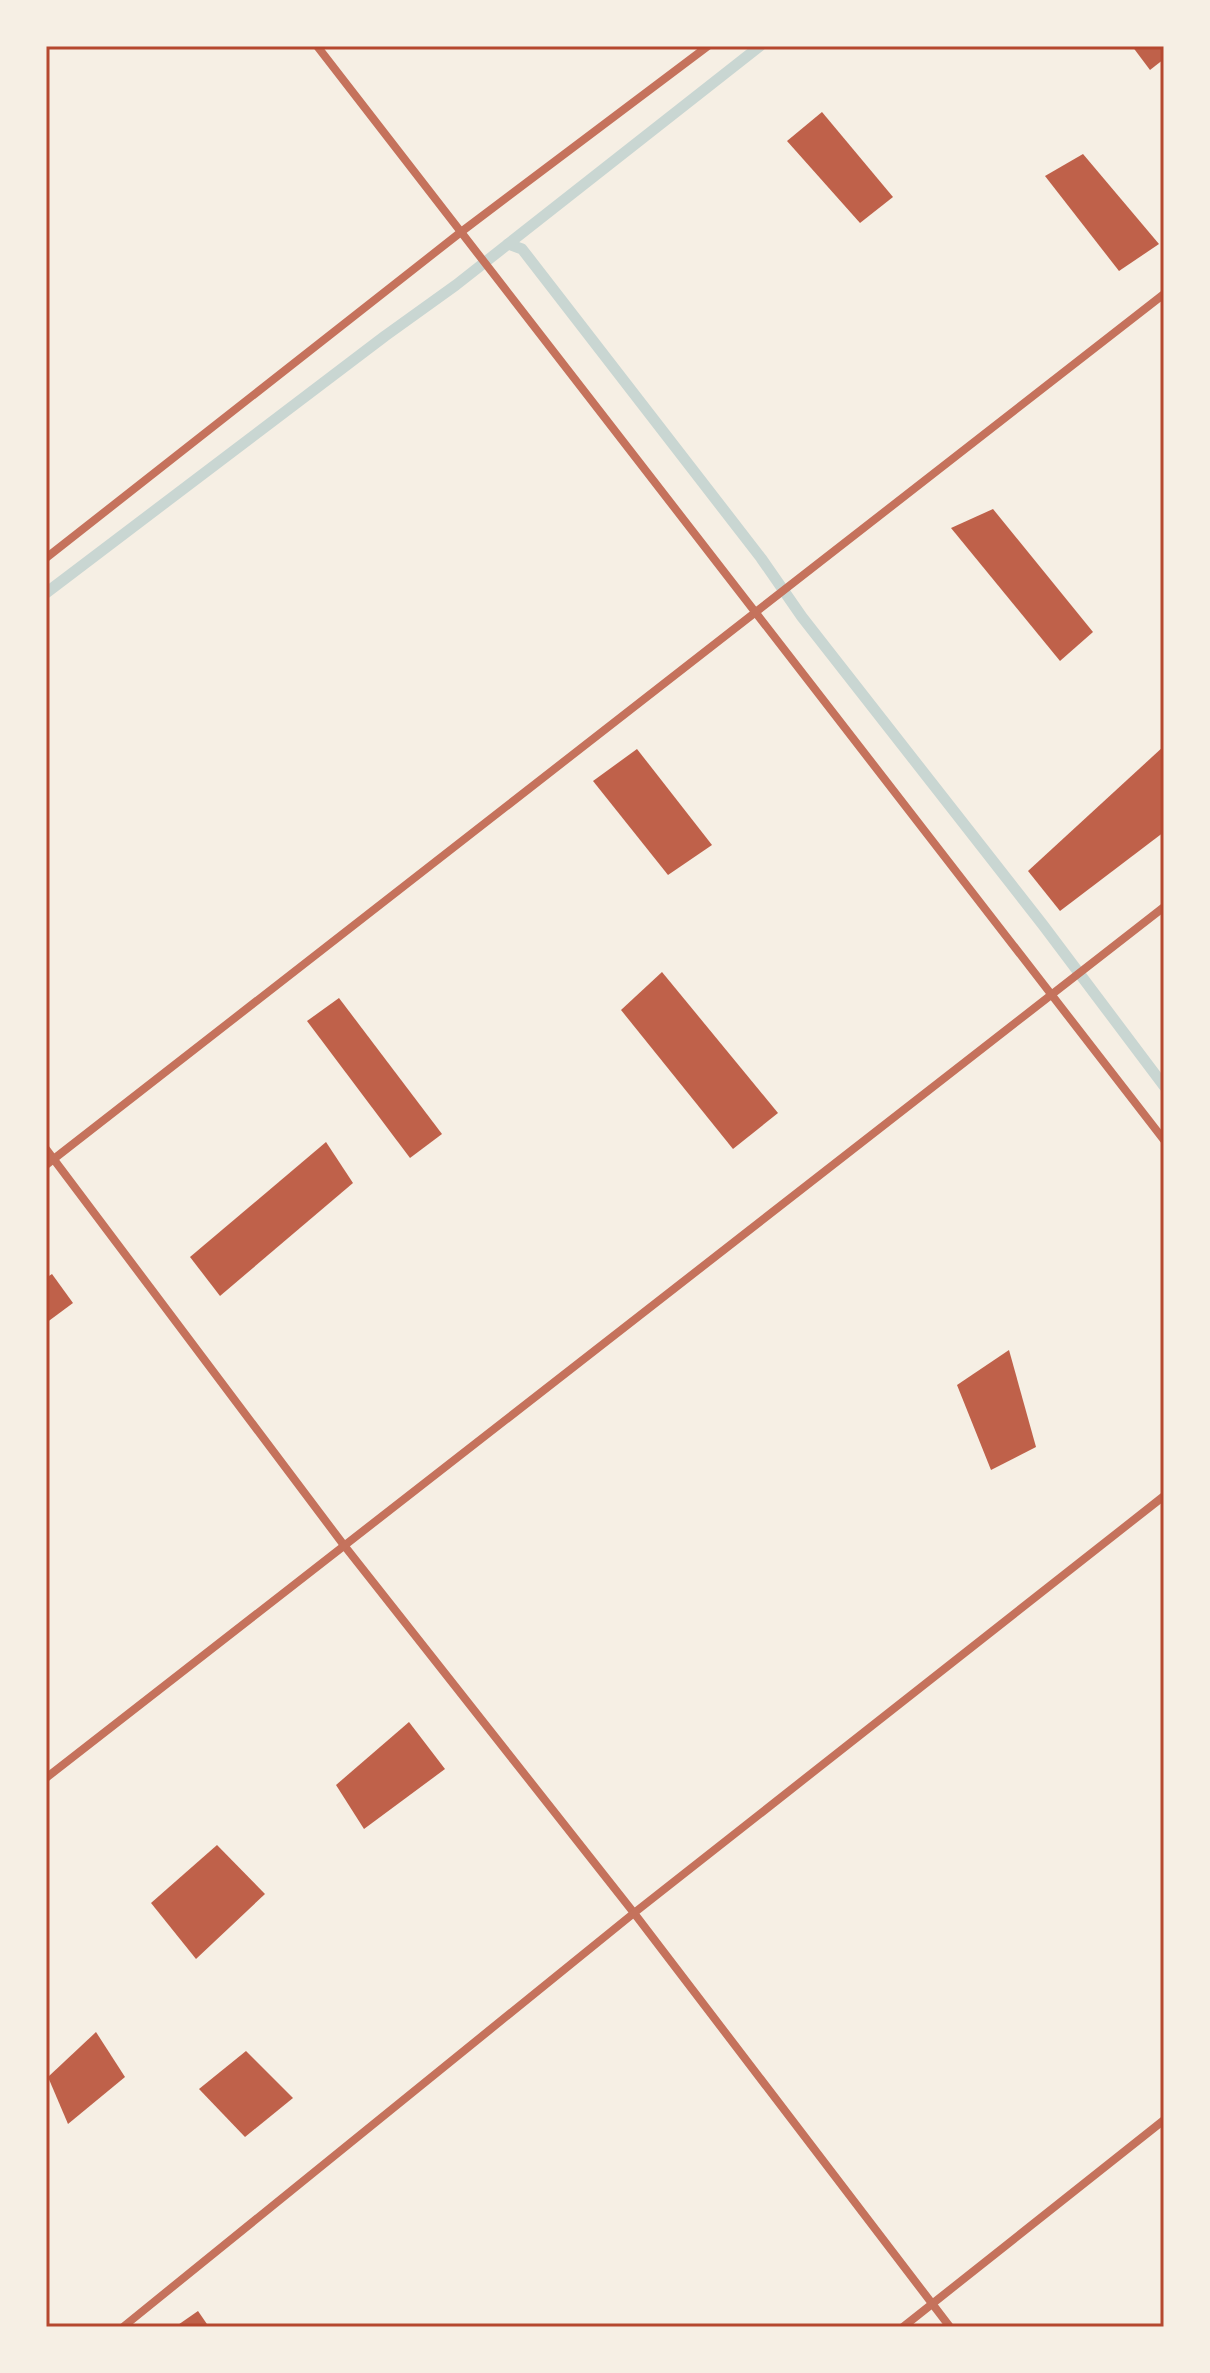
<svg xmlns="http://www.w3.org/2000/svg" width="1210" height="2373" viewBox="0 0 1210 2373" font-family="Jost,sans-serif">
  <rect width="100%" height="100%" fill="#f6efe4"/>
  <g fill="none" stroke-linecap="round" stroke-linejoin="round">
    <g stroke="#c9d6d2" stroke-width="11">
      <path d="M 508,244 L 522,249 L 761,558 L 802,617 L 1043,925 L 1164,1086"/>
      <path d="M 46,593 L 385,336 L 456,285 L 760,46"/>
    </g>
  </g>
  <g fill="#bf614a">
    <path d="M 1132,46 L 1164,46 L 1164,59 L 1150,70 Z"/>
    <path d="M 822,112 L 893,197 L 860,223 L 787,141 Z"/>
    <path d="M 1083,154 L 1159,244 L 1119,271 L 1045,176 Z"/>
    <path d="M 993,509 L 1093,632 L 1060,661 L 951,528 Z"/>
    <path d="M 1164,746 L 1164,832 L 1060,911 L 1028,871 Z"/>
    <path d="M 637,749 L 712,845 L 668,875 L 593,781 Z"/>
    <path d="M 662,972 L 778,1113 L 733,1149 L 621,1010 Z"/>
    <path d="M 339,998 L 442,1134 L 410,1158 L 307,1021 Z"/>
    <path d="M 326,1142 L 353,1183 L 220,1296 L 190,1257 Z"/>
    <path d="M 52,1274 L 73,1303 L 46,1323 L 46,1278 Z"/>
    <path d="M 1009,1350 L 1036,1447 L 991,1470 L 957,1385 Z"/>
    <path d="M 409,1722 L 445,1769 L 364,1829 L 336,1785 Z"/>
    <path d="M 217,1845 L 265,1894 L 196,1959 L 151,1903 Z"/>
    <path d="M 96,2032 L 125,2077 L 68,2124 L 48,2077 Z"/>
    <path d="M 246,2051 L 293,2098 L 245,2137 L 199,2089 Z"/>
    <path d="M 198,2311 L 209,2327 L 175,2327 Z"/>
  </g>
  <g fill="none" stroke-linecap="round" stroke-linejoin="round">
    <g stroke="#c5725c" stroke-width="8">
      <path d="M 317,46 L 1164,1140"/>
      <path d="M 46,558 L 461,232 L 708,46"/>
      <path d="M 46,1149 L 343,1544 L 634,1913 L 950,2327"/>
      <path d="M 46,1165 L 1164,294"/>
      <path d="M 46,1778 L 1164,907"/>
      <path d="M 123,2327 L 634,1913 L 1164,1496"/>
      <path d="M 903,2327 L 1164,2120"/>
    </g>
  </g>
  <rect width="1210" height="2373" fill="none" stroke="#f6efe4" stroke-width="96"/>
  <rect x="48" y="48" width="1114" height="2277" fill="none" stroke="#b5482f" stroke-width="3"/>
</svg>
